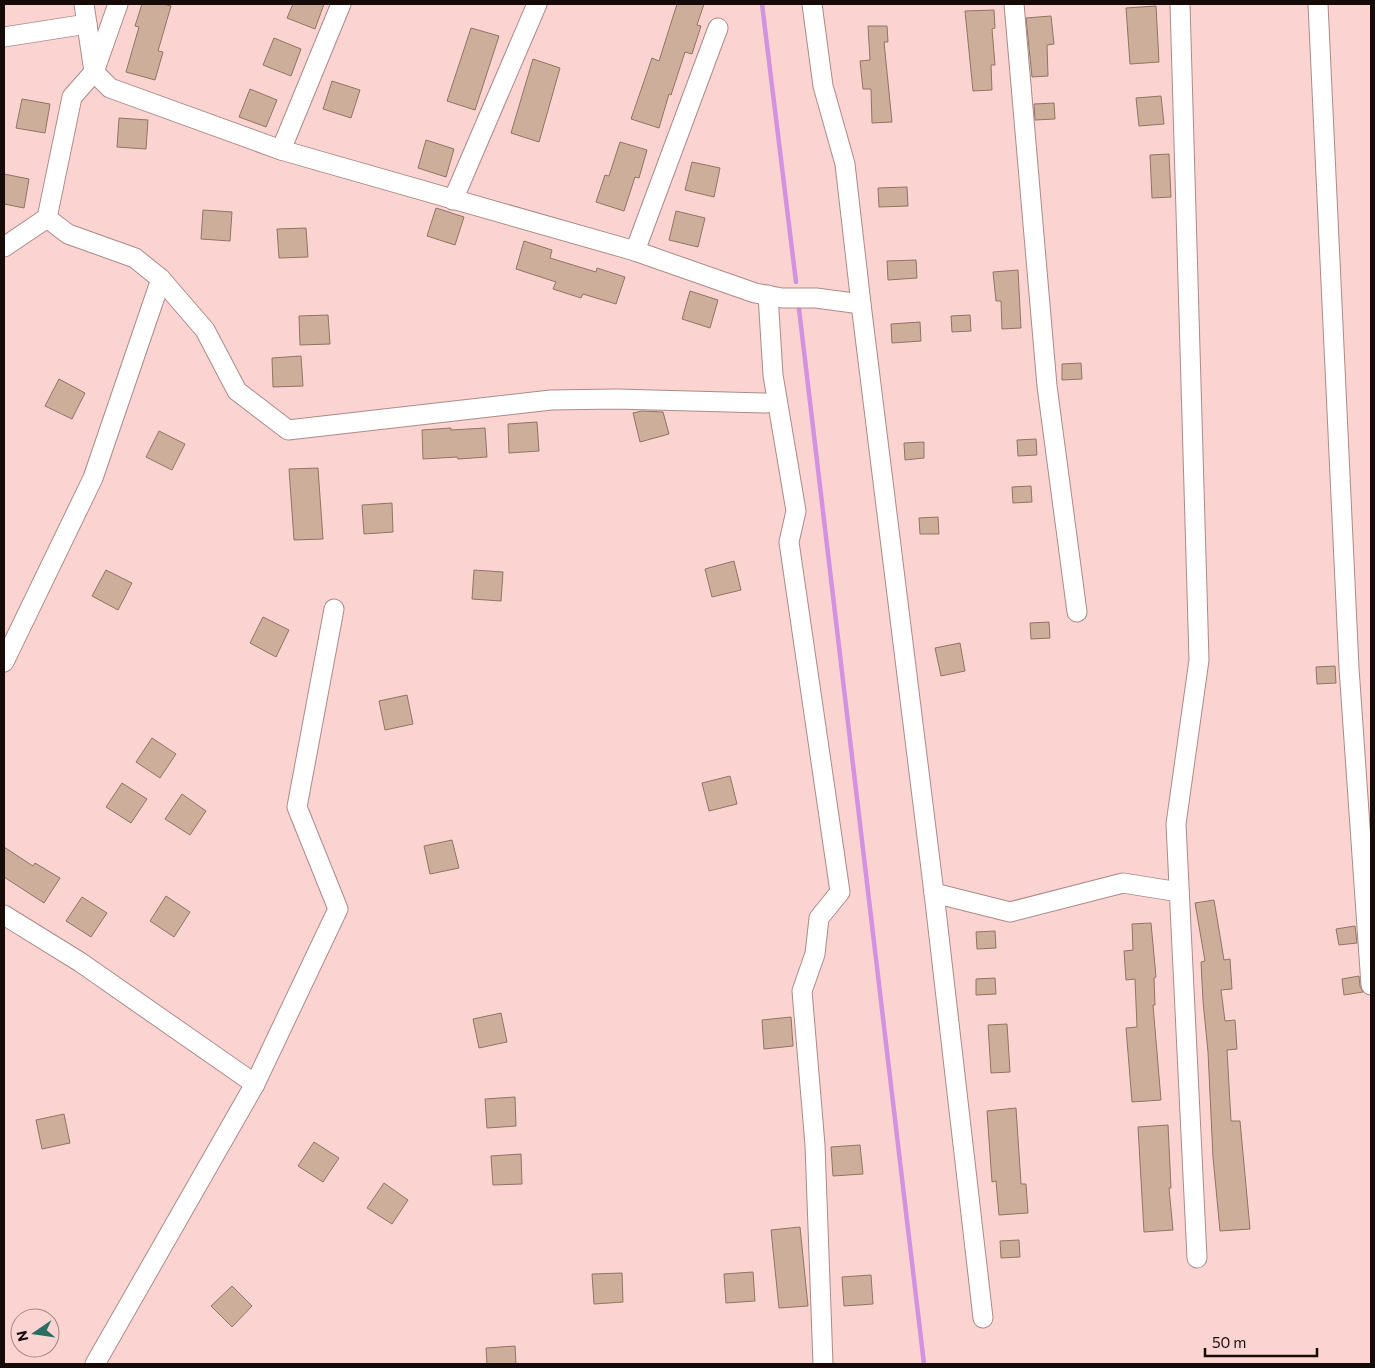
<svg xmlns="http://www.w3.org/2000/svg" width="1375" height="1368" viewBox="0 0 1375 1368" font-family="Commissioner,sans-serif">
  <rect width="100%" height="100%" fill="#fbd4d2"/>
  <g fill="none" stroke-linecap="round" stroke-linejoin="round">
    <g stroke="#d292e0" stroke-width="4.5">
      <path d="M 762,4 L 796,282"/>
      <path d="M 799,309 L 924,1364"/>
    </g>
  </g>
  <g fill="#ccae9b" stroke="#907462">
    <path d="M 142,4 L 163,4 L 171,6 L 158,51 L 163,52 L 155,80 L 126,72 L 139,27 L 135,26 Z"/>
    <path d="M 293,4 L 324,4 L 315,29 L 287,18 Z"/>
    <path d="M 677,4 L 704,4 L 697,25 L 701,26 L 692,54 L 685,52 L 671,95 L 669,94 L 659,128 L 631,119 L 652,58 L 659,61 Z"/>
    <path d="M 1156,6 L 1159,62 L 1130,64 L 1126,8 Z"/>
    <path d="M 994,10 L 995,28 L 992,29 L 995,65 L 991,65 L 992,90 L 973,91 L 965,11 Z"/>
    <path d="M 1051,16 L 1054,44 L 1047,45 L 1048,76 L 1032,77 L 1026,18 Z"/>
    <path d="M 868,26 L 887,26 L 888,42 L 884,42 L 892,122 L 872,123 L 871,89 L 863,89 L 860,61 L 870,60 Z"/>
    <path d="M 471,28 L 499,36 L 475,110 L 447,101 Z"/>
    <path d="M 274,38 L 301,49 L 291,76 L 263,65 Z"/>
    <path d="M 533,59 L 560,68 L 539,142 L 511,133 Z"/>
    <path d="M 332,81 L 360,90 L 351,118 L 323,109 Z"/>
    <path d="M 250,89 L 277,100 L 266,127 L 239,117 Z"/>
    <path d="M 1161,96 L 1164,124 L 1139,126 L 1136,98 Z"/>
    <path d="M 22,99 L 50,104 L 45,133 L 16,128 Z"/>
    <path d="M 1054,103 L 1055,119 L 1035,120 L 1034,104 Z"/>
    <path d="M 119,118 L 148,120 L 146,149 L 117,147 Z"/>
    <path d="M 426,140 L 454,149 L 446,177 L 418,168 Z"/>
    <path d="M 620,142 L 647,150 L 639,178 L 635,177 L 624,211 L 596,202 L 605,175 L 609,176 Z"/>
    <path d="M 1169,154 L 1171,197 L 1152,198 L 1150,155 Z"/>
    <path d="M 692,162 L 720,168 L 714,197 L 685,190 Z"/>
    <path d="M 4,174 L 29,179 L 24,208 L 4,204 Z"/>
    <path d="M 907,187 L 908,206 L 879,207 L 878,188 Z"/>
    <path d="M 436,208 L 464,217 L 455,245 L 427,236 Z"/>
    <path d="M 203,210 L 232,212 L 230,241 L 201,239 Z"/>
    <path d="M 676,211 L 705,218 L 698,247 L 669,240 Z"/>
    <path d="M 306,228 L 308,257 L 279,258 L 277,229 Z"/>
    <path d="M 524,241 L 552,250 L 550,258 L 596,272 L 597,268 L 625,277 L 616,304 L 583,294 L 581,298 L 553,289 L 556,282 L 516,269 Z"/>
    <path d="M 916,260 L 917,278 L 888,280 L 887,261 Z"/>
    <path d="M 1018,270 L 1021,328 L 1002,329 L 1001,301 L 996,301 L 993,272 Z"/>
    <path d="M 690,291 L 718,300 L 710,328 L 682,319 Z"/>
    <path d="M 328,315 L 330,344 L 300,345 L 299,316 Z"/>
    <path d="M 970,315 L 971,331 L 952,332 L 951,316 Z"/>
    <path d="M 920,322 L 921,341 L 892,343 L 891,324 Z"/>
    <path d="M 301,356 L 303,386 L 273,387 L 272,358 Z"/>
    <path d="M 1081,363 L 1082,379 L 1062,380 L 1062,364 Z"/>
    <path d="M 59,379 L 85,393 L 72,419 L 45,406 Z"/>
    <path d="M 642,411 L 663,412 L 669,434 L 640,442 L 633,413 Z"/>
    <path d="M 537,422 L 539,451 L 509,453 L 508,424 Z"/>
    <path d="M 451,428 L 451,430 L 485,428 L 487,457 L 458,459 L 457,457 L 423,459 L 422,430 Z"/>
    <path d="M 159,431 L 185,444 L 172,470 L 146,457 Z"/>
    <path d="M 1036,439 L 1037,455 L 1018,456 L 1017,440 Z"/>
    <path d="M 924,442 L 924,458 L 905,460 L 904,443 Z"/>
    <path d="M 318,468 L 323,539 L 294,540 L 289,469 Z"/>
    <path d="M 1031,486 L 1032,502 L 1013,503 L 1012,487 Z"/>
    <path d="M 392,503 L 393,532 L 364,534 L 362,505 Z"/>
    <path d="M 938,517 L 939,534 L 920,534 L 919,518 Z"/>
    <path d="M 734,561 L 741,590 L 712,597 L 705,569 Z"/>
    <path d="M 106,570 L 132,583 L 118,610 L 92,596 Z"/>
    <path d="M 474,570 L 503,572 L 501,601 L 472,599 Z"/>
    <path d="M 263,617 L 289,630 L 276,657 L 250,643 Z"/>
    <path d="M 1049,622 L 1050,638 L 1031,639 L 1030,623 Z"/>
    <path d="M 960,643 L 965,671 L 941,676 L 935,648 Z"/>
    <path d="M 1335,666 L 1336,683 L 1317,684 L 1316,667 Z"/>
    <path d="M 407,695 L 413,724 L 385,730 L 379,701 Z"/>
    <path d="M 152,738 L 176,754 L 160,778 L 136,762 Z"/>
    <path d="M 730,776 L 737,804 L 709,811 L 702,783 Z"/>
    <path d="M 122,783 L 147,799 L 131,823 L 106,807 Z"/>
    <path d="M 182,794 L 206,811 L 190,835 L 165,819 Z"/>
    <path d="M 452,840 L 459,868 L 430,874 L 424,846 Z"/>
    <path d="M 4,847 L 33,866 L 35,863 L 60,878 L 44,903 L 4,877 Z"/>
    <path d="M 166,896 L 190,912 L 174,937 L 150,921 Z"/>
    <path d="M 82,897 L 107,913 L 91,937 L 66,921 Z"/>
    <path d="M 1214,900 L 1224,960 L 1230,959 L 1232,989 L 1221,990 L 1225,1021 L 1235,1020 L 1237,1049 L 1227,1050 L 1231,1121 L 1240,1121 L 1250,1229 L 1220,1231 L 1213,1157 L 1208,1052 L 1203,1001 L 1201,962 L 1205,961 L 1195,903 Z"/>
    <path d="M 1151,923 L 1156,977 L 1154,978 L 1155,1005 L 1153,1005 L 1161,1100 L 1132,1102 L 1126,1028 L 1137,1027 L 1135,979 L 1126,980 L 1124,951 L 1133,950 L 1132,924 Z"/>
    <path d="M 1355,926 L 1357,943 L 1339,945 L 1336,929 Z"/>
    <path d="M 995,931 L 996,948 L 977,949 L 976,932 Z"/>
    <path d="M 1359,976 L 1360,986 L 1363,992 L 1344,995 L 1342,979 Z"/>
    <path d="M 995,978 L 996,994 L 976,995 L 976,979 Z"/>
    <path d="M 501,1013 L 507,1042 L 479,1048 L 473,1019 Z"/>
    <path d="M 791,1017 L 793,1046 L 764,1049 L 762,1020 Z"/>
    <path d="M 1007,1024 L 1010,1072 L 991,1073 L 988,1025 Z"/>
    <path d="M 515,1097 L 516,1126 L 487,1128 L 485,1099 Z"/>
    <path d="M 1016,1108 L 1021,1184 L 1026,1184 L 1028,1213 L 999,1215 L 996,1181 L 992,1182 L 987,1111 Z"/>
    <path d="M 64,1114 L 70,1143 L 42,1149 L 36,1120 Z"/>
    <path d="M 1168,1125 L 1171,1188 L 1169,1188 L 1173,1230 L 1144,1232 L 1138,1127 Z"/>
    <path d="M 314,1142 L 339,1158 L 323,1182 L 298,1166 Z"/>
    <path d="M 860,1145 L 863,1174 L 833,1176 L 831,1147 Z"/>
    <path d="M 521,1154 L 522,1184 L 493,1185 L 491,1156 Z"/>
    <path d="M 384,1183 L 408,1200 L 392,1224 L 367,1208 Z"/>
    <path d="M 800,1227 L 808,1306 L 779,1308 L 771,1230 Z"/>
    <path d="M 1019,1240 L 1020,1257 L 1001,1258 L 1000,1241 Z"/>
    <path d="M 753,1272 L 755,1301 L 726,1303 L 724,1274 Z"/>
    <path d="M 622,1273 L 623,1302 L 594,1304 L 592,1274 Z"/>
    <path d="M 871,1275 L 873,1304 L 844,1306 L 842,1277 Z"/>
    <path d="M 232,1286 L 252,1306 L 232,1327 L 211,1306 Z"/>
    <path d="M 515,1346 L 516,1364 L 487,1364 L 486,1348 Z"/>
  </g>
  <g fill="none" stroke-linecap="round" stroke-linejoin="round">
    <defs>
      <g id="minor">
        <path d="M 118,4 L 94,72 L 110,88 L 281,150 L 635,251 L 755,293 L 782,298 L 816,298 L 861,304"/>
        <path d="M 812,4 L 823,86 L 845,164 L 861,304 L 934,893 L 983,1318"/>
        <path d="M 1014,4 L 1047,386 L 1077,612"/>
        <path d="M 1180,4 L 1199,660 L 1176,824 L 1197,1258"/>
        <path d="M 1318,4 L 1349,668 L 1371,985"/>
        <path d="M 4,37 L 87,24"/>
        <path d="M 281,150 L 341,4"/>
        <path d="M 453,200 L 537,4"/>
        <path d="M 47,218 L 72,97 L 94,72 L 84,4"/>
        <path d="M 4,247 L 47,218 L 68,234 L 135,258 L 161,279 L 205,330 L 237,391 L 288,430 L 551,400 L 616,399 L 766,403"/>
        <path d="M 635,251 L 718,28"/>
        <path d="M 768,295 L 773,375 L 796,511 L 789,542 L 840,892 L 819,918 L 815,954 L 802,991 L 815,1145 L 823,1364"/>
        <path d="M 4,662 L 93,478 L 161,279"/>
        <path d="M 934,893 L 1010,912 L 1123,883 L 1179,892"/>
        <path d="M 4,915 L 80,962 L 255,1084"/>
        <path d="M 95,1364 L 255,1084 L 338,909 L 297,807 L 334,609"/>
      </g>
    </defs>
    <use href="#minor" stroke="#ad8a87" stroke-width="21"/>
    <use href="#minor" stroke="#fff" stroke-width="19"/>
  </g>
  <rect width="1375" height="1368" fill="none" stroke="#170b0a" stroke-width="10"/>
  <g transform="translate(35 1333) rotate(257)"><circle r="24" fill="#fbd4d2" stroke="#a08482"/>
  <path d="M0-4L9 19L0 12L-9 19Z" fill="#296e61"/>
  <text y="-8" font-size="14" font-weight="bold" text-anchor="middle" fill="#170b0a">N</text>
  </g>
  <path d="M1205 1348v8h112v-8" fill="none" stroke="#170b0a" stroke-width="2.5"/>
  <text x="1212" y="1348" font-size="15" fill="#170b0a" stroke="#fbd4d2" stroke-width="4" paint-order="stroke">50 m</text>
</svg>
